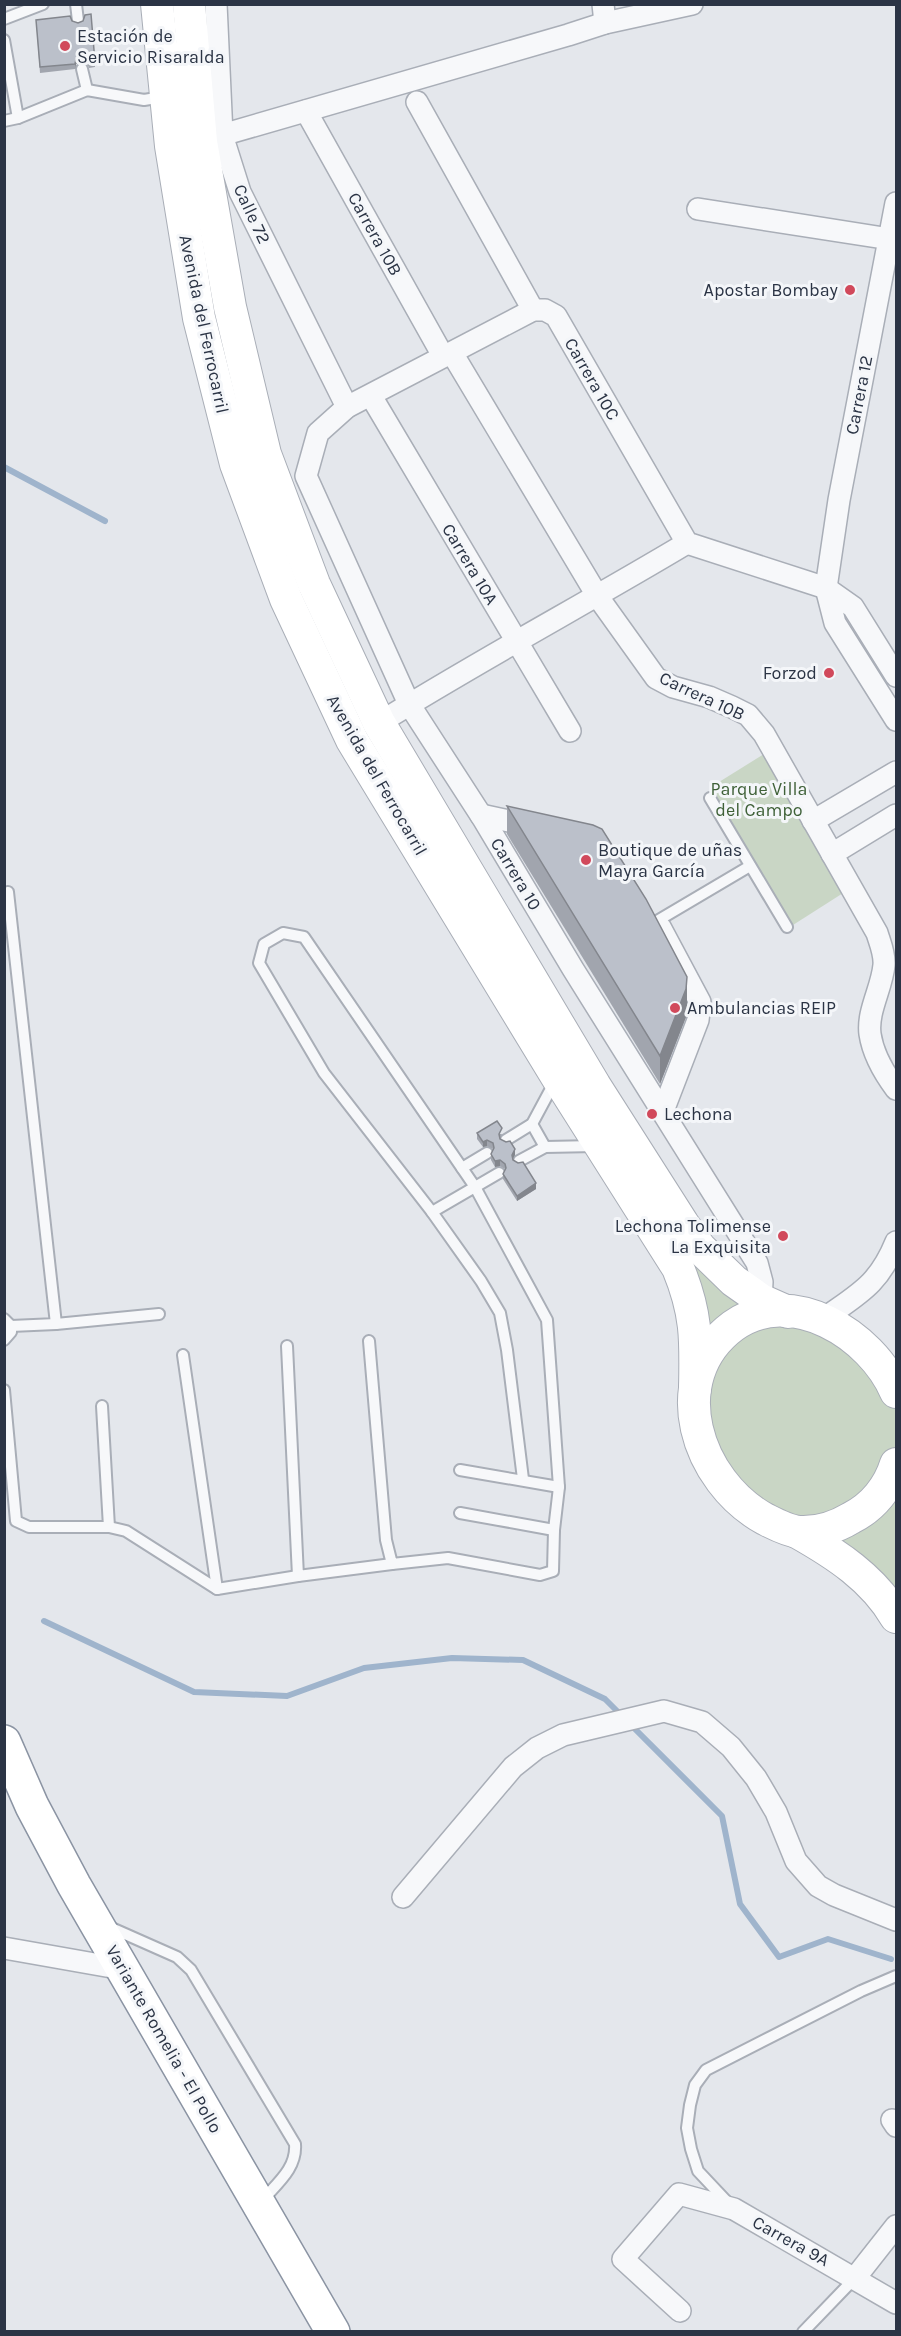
<svg xmlns="http://www.w3.org/2000/svg" width="901" height="2336" viewBox="0 0 901 2336" font-family="Karla,sans-serif">
  <rect width="100%" height="100%" fill="#e4e7ec"/>
  <g fill="#c9d6c5">
    <path d="M 772,749 L 851,888 L 793,925 L 711,787 Z"/>
    <path d="M 673,1231 L 806,1315 L 896,1392 L 896,1464 L 893,1492 L 896,1507 L 896,1617 L 720,1480 Z"/>
  </g>
  <g fill="none" stroke-linecap="round" stroke-linejoin="round">
    <g stroke="#9fb4cc" stroke-width="6">
      <path d="M 4,467 L 105,521"/>
      <path d="M 44,1621 L 194,1692 L 287,1696 L 364,1668 L 452,1658 L 523,1660 L 605,1699 L 621,1715"/>
      <path d="M 631,1725 L 722,1816 L 740,1904 L 779,1957 L 828,1939 L 891,1959"/>
    </g>
    <defs>
      <g id="service">
        <path d="M 76,4 L 78,21"/>
        <path d="M 4,19 L 43,4"/>
        <path d="M 4,40 L 18,118"/>
        <path d="M 82,69 L 87,90"/>
        <path d="M 4,121 L 18,118 L 87,90 L 144,100 L 162,97"/>
        <path d="M 710,798 L 787,927"/>
        <path d="M 8,892 L 56,1324 L 11,1326"/>
        <path d="M 657,921 L 750,866"/>
        <path d="M 532,1124 L 545,1147"/>
        <path d="M 506,1140 L 532,1124 L 554,1083"/>
        <path d="M 519,1161 L 545,1147 L 596,1146"/>
        <path d="M 462,1168 L 487,1153"/>
        <path d="M 499,1173 L 432,1212 L 481,1281 L 500,1313 L 507,1350 L 523,1479"/>
        <path d="M 4,1319 L 11,1326 L 11,1332 L 4,1340"/>
        <path d="M 56,1324 L 159,1314"/>
        <path d="M 369,1341 L 386,1540 L 392,1564 L 448,1558 L 540,1575 L 553,1571 L 554,1530 L 559,1487 L 547,1320 L 475,1187 L 304,937 L 283,933 L 264,944 L 259,963 L 324,1073 L 432,1212"/>
        <path d="M 287,1346 L 298,1576 L 392,1564"/>
        <path d="M 183,1355 L 217,1589 L 298,1576"/>
        <path d="M 4,1390 L 16,1521 L 29,1527 L 109,1527 L 126,1531 L 217,1589"/>
        <path d="M 102,1406 L 109,1527"/>
        <path d="M 460,1470 L 559,1487"/>
        <path d="M 460,1513 L 554,1530"/>
        <path d="M 107,1926 L 177,1957 L 191,1970 L 295,2144 C 297,2169 276,2184 261,2202"/>
        <path d="M 730,2205 L 698,2171 L 691,2149 L 687,2128 L 690,2105 L 695,2085 L 706,2070 L 861,1991 L 896,1976"/>
        <path d="M 803,2332 L 855,2278"/>
      </g>
      <g id="minor">
        <path d="M 216,4 L 222,135 L 240,192 L 347,407"/>
        <path d="M 603,4 L 605,23"/>
        <path d="M 417,102 L 533,310"/>
        <path d="M 306,111 L 443,356"/>
        <path d="M 222,135 L 568,35 L 605,23 L 692,4"/>
        <path d="M 896,203 L 839,500 L 826,588 L 835,623 L 896,720"/>
        <path d="M 698,209 L 890,239"/>
        <path d="M 452,353 L 598,597 L 656,678 L 673,687 L 709,697 L 732,707 L 748,715 L 764,734 L 877,933 C 880,943 885,954 884,965 C 882,988 867,1011 870,1034 C 873,1054 884,1073 896,1089"/>
        <path d="M 371,396 L 570,731"/>
        <path d="M 379,723 C 480,660 585,604 687,543"/>
        <path d="M 481,815 L 536,827"/>
        <path d="M 813,821 L 896,772"/>
        <path d="M 832,854 L 896,815"/>
        <path d="M 660,927 L 700,1002 L 698,1020 L 663,1111"/>
        <path d="M 761,1300 L 762,1282 L 757,1263 L 573,969 L 484,820 L 409,704 L 306,476 L 318,433 L 347,407 L 533,310 L 545,310 L 556,316 L 687,543 L 826,588 L 853,607 L 896,676"/>
        <path d="M 822,1320 C 858,1294 878,1286 896,1242"/>
        <path d="M 403,1897 L 513,1767 L 537,1748 L 563,1735 L 664,1711 L 702,1722 L 731,1747 L 756,1778 L 776,1812 L 796,1861 L 818,1886 L 834,1895 L 896,1920"/>
        <path d="M 4,1948 L 123,1969"/>
        <path d="M 892,2120 L 896,2126"/>
        <path d="M 855,2278 L 896,2226"/>
        <path d="M 680,2311 L 623,2259 L 679,2194 L 734,2209 L 896,2303"/>
      </g>
      <g id="secondary">
        <path d="M 157,4 L 171,146 L 199,318 L 236,464 L 286,599 L 352,740 L 557,1077 L 678,1268 C 697,1314 696,1340 695,1389"/>
        <path d="M 189,4 L 201,142 L 230,307 L 265,454 L 314,584 L 379,723 L 595,1086 L 683,1224 L 700,1248 L 734,1281 L 761,1300 L 788,1312"/>
        <path d="M 896,1392 C 872,1335 791,1284 733,1326 C 662,1379 697,1482 765,1519 C 775,1524 788,1531 799,1532 C 817,1533 836,1527 851,1518 C 873,1507 889,1487 896,1464"/>
        <path d="M 797,1532 C 836,1554 873,1578 896,1617"/>
      </g>
      <path id="trunk" d="M 4,1742 L 32,1806 L 74,1885 L 333,2332"/>
    </defs>
    <use href="#service" stroke="#a9aeb7" stroke-width="14"/>
    <use href="#minor" stroke="#a9aeb7" stroke-width="24"/>
    <use href="#secondary" stroke="#a9aeb7" stroke-width="34"/>
    <use href="#trunk" stroke="#8b94a3" stroke-width="36"/>
    <use href="#service" stroke="#f7f8fa" stroke-width="10"/>
    <use href="#minor" stroke="#f7f8fa" stroke-width="21"/>
    <use href="#secondary" stroke="#fff" stroke-width="32"/>
    <use href="#trunk" stroke="#fff" stroke-width="33"/>
  </g>
  <g fill="#a1a5ae">
    <path d="M 36,20 L 72,21 L 95,62 L 95,67 L 89,68 L 87,63 L 81,62 L 76,64 L 75,69 L 40,73 Z"/>
    <path d="M 507,806 L 687,1005 L 686,1017 L 660,1084 L 507,834 Z"/>
    <path d="M 477,1133 L 502,1134 L 500,1138 L 500,1139 L 515,1155 L 512,1159 L 536,1189 L 517,1201 L 503,1179 L 503,1174 L 505,1170 L 505,1169 L 500,1166 L 495,1167 L 491,1160 L 491,1154 L 493,1150 L 493,1149 L 487,1146 L 483,1147 L 477,1139 Z"/>
  </g>
  <g fill="#83868d">
    <path d="M 81,56 L 81,62 L 76,64 L 75,69 L 75,64 L 76,59 Z"/>
    <path d="M 687,977 L 687,1005 L 686,1017 L 660,1084 L 660,1056 Z"/>
    <path d="M 487,1140 L 487,1146 L 483,1147 L 483,1142 Z"/>
    <path d="M 515,1149 L 515,1155 L 512,1160 L 512,1155 Z"/>
    <path d="M 500,1160 L 500,1166 L 495,1167 L 495,1161 Z"/>
    <path d="M 536,1183 L 536,1189 L 517,1201 L 517,1196 Z"/>
  </g>
  <g fill="#bbc0ca" stroke="#83868d" stroke-width="1.5">
    <path d="M 91,14 L 95,62 L 89,63 L 87,58 L 81,56 L 76,59 L 75,64 L 40,67 L 36,20 L 70,16 L 72,21 L 78,23 L 83,21 L 85,15 Z"/>
    <path d="M 507,806 L 593,825 L 602,829 L 646,899 L 687,977 L 686,989 L 660,1056 Z"/>
    <path d="M 497,1121 L 502,1128 L 499,1134 L 500,1139 L 506,1142 L 510,1141 L 515,1149 L 512,1155 L 513,1160 L 518,1163 L 523,1162 L 536,1183 L 517,1196 L 503,1174 L 506,1168 L 505,1164 L 500,1160 L 495,1161 L 491,1154 L 494,1148 L 493,1143 L 487,1140 L 483,1142 L 477,1133 Z"/>
  </g>
  <g fill="#d1495b" stroke="#f4f6f9" stroke-width="2">
    <circle cx="65" cy="46" r="6"/>
    <circle cx="850" cy="290" r="6"/>
    <circle cx="829" cy="673" r="6"/>
    <circle cx="586" cy="860" r="6"/>
    <circle cx="675" cy="1008" r="6"/>
    <circle cx="652" cy="1114" r="6"/>
    <circle cx="783" cy="1236" r="6"/>
  </g>
  <g text-anchor="middle" dominant-baseline="central" stroke-width="6" stroke-linejoin="round" paint-order="stroke">
    <g font-size="18" fill="#2b3445" stroke="#f4f6f9" text-anchor="start">
      <text x="77" y="36">Estación de<tspan x="77" dy="21">Servicio Risaralda</tspan></text>
      <text x="838" y="290" text-anchor="end">Apostar Bombay</text>
      <text x="817" y="673" text-anchor="end">Forzod</text>
      <text x="598" y="850">Boutique de uñas<tspan x="598" dy="21">Mayra García</tspan></text>
      <text x="687" y="1008">Ambulancias REIP</text>
      <text x="664" y="1114">Lechona</text>
      <text x="771" y="1226" text-anchor="end">Lechona Tolimense<tspan x="771" dy="21">La Exquisita</tspan></text>
    </g>
    <g font-size="18" fill="#2b3445" stroke="#f4f6f9">
      <text transform="translate(252 214) rotate(65)">Calle 72</text>
      <text transform="translate(375 234) rotate(61)">Carrera 10B</text>
      <text transform="translate(204 324) rotate(78)">Avenida del Ferrocarril</text>
      <text transform="translate(592 379) rotate(60)">Carrera 10C</text>
      <text transform="translate(859 395) rotate(-79)">Carrera 12</text>
      <text transform="translate(470 564) rotate(59)">Carrera 10A</text>
      <text transform="translate(702 696) rotate(25)">Carrera 10B</text>
      <text transform="translate(377 775) rotate(60)">Avenida del Ferrocarril</text>
      <text transform="translate(516 874) rotate(59)">Carrera 10</text>
      <text transform="translate(164 2039) rotate(60)">Variante Romelia - El Pollo</text>
      <text transform="translate(791 2241) rotate(29)">Carrera 9A</text>
    </g>
    <g font-size="18" fill="#3f6138" stroke="#f4f6f9">
      <text x="759" y="789">Parque Villa<tspan x="759" dy="21">del Campo</tspan></text>
    </g>
  </g>
  <rect width="901" height="2336" fill="none" stroke="#2b3445" stroke-width="12"/>
</svg>
